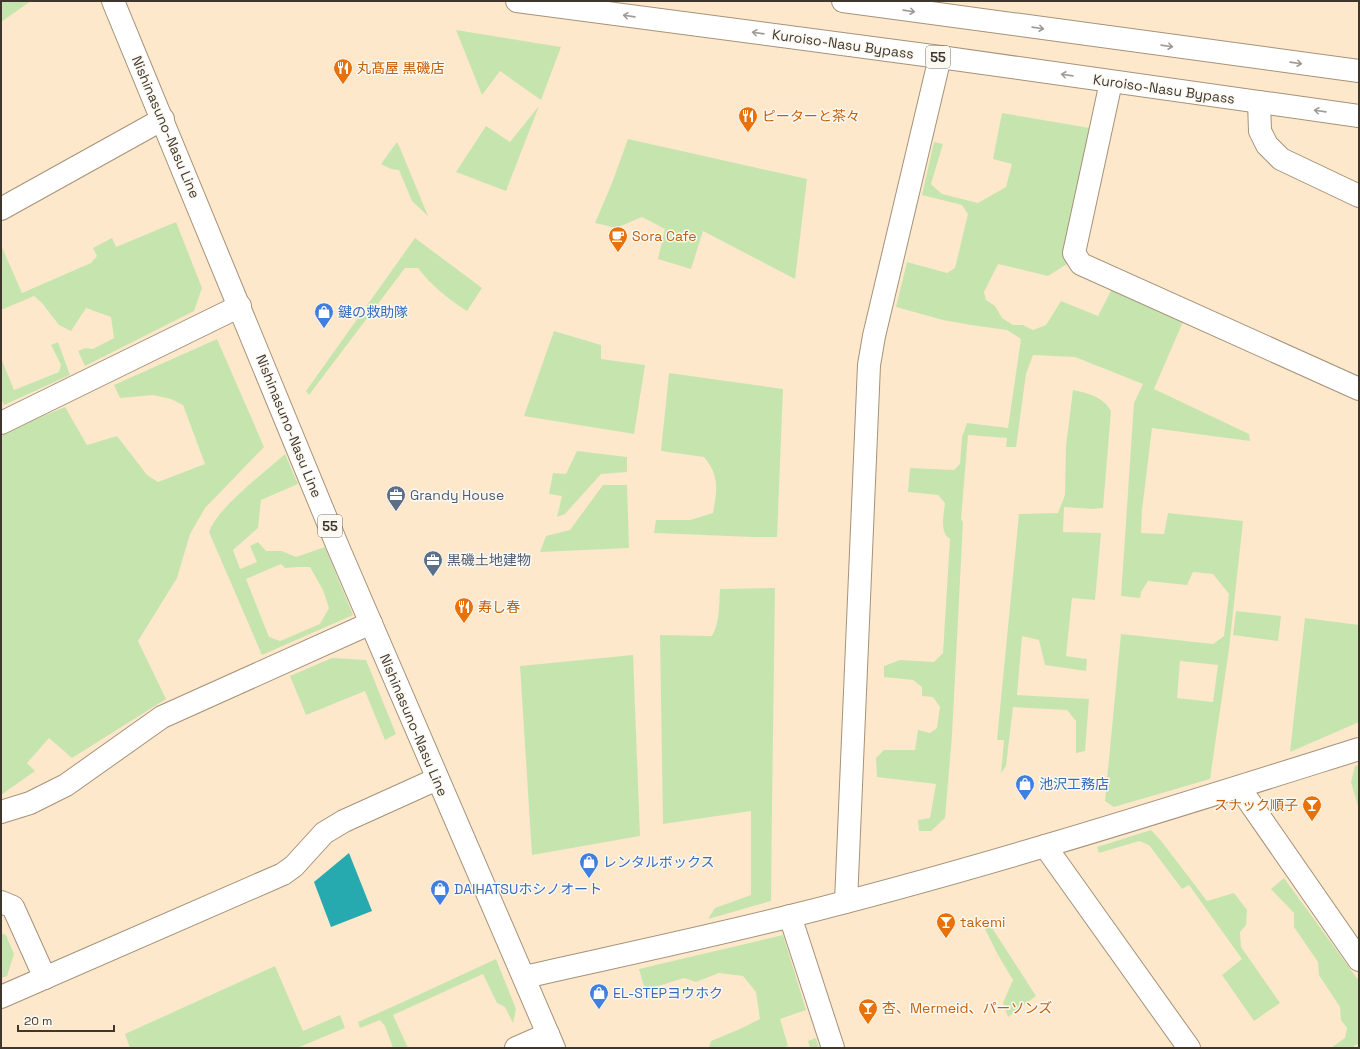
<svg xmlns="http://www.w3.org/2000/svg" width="1360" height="1049" viewBox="0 0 1360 1049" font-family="'Space Grotesk','Noto Sans JP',sans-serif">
  <rect width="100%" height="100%" fill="#fde8cc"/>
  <g fill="#c6e5ae" fill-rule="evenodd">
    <path d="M 1,1 L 31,1 L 1,22 Z"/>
    <path d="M 456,30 L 561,47 L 541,100 L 500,71 L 482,95 Z"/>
    <path d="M 539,106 L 506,191 L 456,172 L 486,126 L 510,142 Z"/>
    <path d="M 1002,113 L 1090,128 L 1065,252 L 1067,264 L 1048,276 L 998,264 L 984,292 L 986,300 L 995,306 L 1002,318 L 1013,325 L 1023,325 L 1033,330 L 1046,325 L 1061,301 L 1098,316 L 1113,287 L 1185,317 L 1154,389 L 1249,434 L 1250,441 L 1152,428 L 1142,510 L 1141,533 L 1164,534 L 1168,513 L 1243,521 L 1229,649 L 1210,779 L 1114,807 L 1105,801 L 1121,634 L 1213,644 L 1224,636 L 1229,594 L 1213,574 L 1193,572 L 1187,585 L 1148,581 L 1141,592 L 1140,598 L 1121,596 L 1134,403 L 1143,384 L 1075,357 L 1033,355 L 1026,374 L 1016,447 L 1006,447 L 1007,438 L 968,435 L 961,519 L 963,522 L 952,735 L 945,818 L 931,831 L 919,831 L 918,820 L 930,818 L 936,784 L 877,777 L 876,758 L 884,750 L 915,750 L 918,730 L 930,733 L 937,728 L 940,707 L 933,697 L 922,696 L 922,687 L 913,680 L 884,677 L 884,666 L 900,660 L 934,662 L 943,653 L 950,539 C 939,532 944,514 945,503 L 938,495 L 908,492 L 910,468 L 954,470 L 960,464 L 962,437 L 967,423 L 1008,428 L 1021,339 L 1007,330 L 971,325 L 943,320 L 896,307 L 907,262 L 947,273 L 955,268 L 968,214 L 962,205 L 922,195 L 934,142 L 943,144 L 931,184 L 942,194 L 978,203 L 1006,187 L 1012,164 L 993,159 ZM 1180,661 L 1218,665 L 1213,702 L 1177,698 Z"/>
    <path d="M 628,139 L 807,179 L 795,279 L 703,231 L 691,269 L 658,259 L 665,229 L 642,217 L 616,228 L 595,223 L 612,183 Z"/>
    <path d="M 397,142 L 400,148 L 428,216 L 412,201 L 399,170 L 391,169 L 381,164 Z"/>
    <path d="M 176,222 L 202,288 L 194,311 L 85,366 L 78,351 L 85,348 L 93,349 L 114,338 L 111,317 L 86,308 L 71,331 L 59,325 L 42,303 L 34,296 L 1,310 L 1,303 L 2,302 L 1,298 L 1,245 L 22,293 L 91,263 L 97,256 L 93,248 L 112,238 L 116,247 Z"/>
    <path d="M 415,238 L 482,288 L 467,311 C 448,299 432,286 418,268 L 405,268 L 309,395 L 306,391 Z"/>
    <path d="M 554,331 L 601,345 L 601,359 L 645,365 L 634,434 L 524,416 Z"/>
    <path d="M 217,339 L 264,447 L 205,508 L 190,534 L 177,578 L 138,641 L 166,699 L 72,758 L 49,738 L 27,763 L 35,771 L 1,795 L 1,436 L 36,419 L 65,407 L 87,445 L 117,436 L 147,475 L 158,482 L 205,464 L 183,405 L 171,399 L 153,395 L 120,398 L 114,385 Z"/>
    <path d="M 58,342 L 70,375 L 4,405 L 1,398 L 1,358 L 14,390 L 59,372 L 61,365 L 51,345 Z"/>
    <path d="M 669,373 L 783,389 L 777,537 L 753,537 L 654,533 L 656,520 L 690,520 L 713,513 C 717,491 720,476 704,457 L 661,451 Z"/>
    <path d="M 1073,390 C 1087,393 1104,397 1111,411 L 1103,508 L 1093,509 L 1064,507 L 1063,532 L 1101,533 L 1095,600 L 1072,598 L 1066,656 L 1087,659 L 1086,671 L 1045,665 L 1039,640 L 1022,636 L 1017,695 L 1089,699 L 1085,751 L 1076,753 L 1076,721 L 1067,710 L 1013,707 L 1006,766 L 1001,773 L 1004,740 L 997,740 L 1019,514 L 1058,513 L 1065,495 L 1066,446 Z"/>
    <path d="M 577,451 L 627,457 L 627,472 L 601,474 L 565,514 L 557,517 L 562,496 L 549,494 L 553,473 L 566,474 Z"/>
    <path d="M 285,454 L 298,484 L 261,500 L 258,528 L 233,550 L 240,569 L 257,562 L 250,546 L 258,542 L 266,551 L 282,551 L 296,557 L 325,547 L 353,615 L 262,655 L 209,532 C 217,508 265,472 285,454 ZM 281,564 L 285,568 L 299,567 L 310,567 L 323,590 L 329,608 L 320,624 L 280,641 L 269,637 L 246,579 Z"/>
    <path d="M 603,485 L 627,485 L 629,548 L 540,552 L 546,536 L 570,530 Z"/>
    <path d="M 775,588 L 772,808 L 771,901 L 708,919 L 715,908 L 751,895 L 751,811 L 663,824 L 660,635 L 712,636 C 720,622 719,604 720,589 Z"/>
    <path d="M 1236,611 L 1281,616 L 1278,641 L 1233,635 Z"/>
    <path d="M 1305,618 L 1359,625 L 1359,722 L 1290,752 Z"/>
    <path d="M 633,655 L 640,836 L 532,855 L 520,666 Z"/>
    <path d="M 332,658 L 366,660 L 396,734 L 385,740 L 365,691 L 306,715 L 290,676 Z"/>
    <path d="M 1359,765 L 1359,810 L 1351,782 L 1355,766 Z"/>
    <path d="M 1151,830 L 1162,842 L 1207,901 L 1234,893 L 1247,910 L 1246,925 L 1240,932 L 1241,947 L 1280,1003 L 1254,1021 L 1222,975 L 1242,959 L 1189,885 L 1182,889 L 1149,845 L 1139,841 L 1099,853 L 1097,847 Z"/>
    <path d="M 1284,878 L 1359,981 L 1359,1043 L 1352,1048 L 1331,1048 L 1345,1038 L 1347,1028 L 1341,1020 L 1340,1007 L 1319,975 L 1318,962 L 1294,927 L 1294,913 L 1271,889 Z"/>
    <path d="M 985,917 L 1036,996 L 1008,1017 L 1003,1003 L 1013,980 L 998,955 L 981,921 Z"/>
    <path d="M 1,933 L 6,935 L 14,954 L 7,976 L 1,978 Z"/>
    <path d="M 783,935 L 806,1010 L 780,1019 L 788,1046 L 782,1048 L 709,1048 L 711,1041 L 740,1029 L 760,1019 L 756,992 L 743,976 L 719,973 L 696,982 L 684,978 L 645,990 L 639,969 Z"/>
    <path d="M 496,959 L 516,1009 L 513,1023 L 505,1007 L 497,1003 L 483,974 L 393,1015 L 408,1048 L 393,1048 L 385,1026 L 380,1020 L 360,1028 L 358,1022 L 403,1002 Z"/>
    <path d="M 275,966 L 303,1031 L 340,1015 L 345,1028 L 297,1048 L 130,1048 L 125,1034 Z"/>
    <path d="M 816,1038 L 819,1048 L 810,1048 L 808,1041 Z"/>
  </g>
  <path fill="#27aaaf" d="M 349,853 L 372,911 L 331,927 L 314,882 Z"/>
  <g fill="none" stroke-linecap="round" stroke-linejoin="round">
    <defs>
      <g id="minor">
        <path d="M 1111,82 L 1074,253 L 1081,264 L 1359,389"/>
        <path d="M 1259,102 L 1260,131 L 1267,145 L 1281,159 L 1359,196"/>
        <path d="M 1,209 L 163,119"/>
        <path d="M 1,423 L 240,306"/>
        <path d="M 1239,787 L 1359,960"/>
        <path d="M 1,812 L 30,803 L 66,785 L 162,717 L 371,623"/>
        <path d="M 1045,846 L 1189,1048"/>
        <path d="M 1,902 L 13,907 L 45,978"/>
        <path d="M 846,902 L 869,365 L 874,336 L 940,57"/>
        <path d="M 790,916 L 833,1048"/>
        <path d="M 524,977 C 613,957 703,938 791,916 C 983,868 1171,808 1359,749"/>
        <path d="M 1,997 L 283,874 L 294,866 L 324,833 L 344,821 L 437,779"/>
        <path d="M 516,1048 L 548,1034"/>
      </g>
      <g id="major">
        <path d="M 113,1 L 338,547 L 554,1048"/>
        <path d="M 517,1 L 940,57 L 1359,116"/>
        <path d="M 843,1 L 1359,71"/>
      </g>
    </defs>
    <use href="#minor" stroke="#a59278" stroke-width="24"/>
    <use href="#major" stroke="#a59278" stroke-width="24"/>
    <use href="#minor" stroke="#fff" stroke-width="22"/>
    <use href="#major" stroke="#fff" stroke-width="22"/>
  </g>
  <defs><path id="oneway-shaft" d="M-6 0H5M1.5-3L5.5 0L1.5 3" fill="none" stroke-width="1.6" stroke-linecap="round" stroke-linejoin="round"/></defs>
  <g stroke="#9f9b96">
    <use href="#oneway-shaft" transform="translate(909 11) rotate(8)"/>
    <use href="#oneway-shaft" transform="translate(629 16) rotate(-172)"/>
    <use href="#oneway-shaft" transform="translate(1038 28) rotate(8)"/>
    <use href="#oneway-shaft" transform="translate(758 33) rotate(-172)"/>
    <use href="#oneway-shaft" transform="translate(1167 46) rotate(8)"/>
    <use href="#oneway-shaft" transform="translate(1296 63) rotate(8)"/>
    <use href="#oneway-shaft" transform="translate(1067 75) rotate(-172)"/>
    <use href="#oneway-shaft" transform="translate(1320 111) rotate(-172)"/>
  </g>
  <defs>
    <symbol id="restaurant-pin" viewBox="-11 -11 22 30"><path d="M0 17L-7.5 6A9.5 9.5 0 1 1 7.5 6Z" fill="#e8710a" stroke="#fcf8f2"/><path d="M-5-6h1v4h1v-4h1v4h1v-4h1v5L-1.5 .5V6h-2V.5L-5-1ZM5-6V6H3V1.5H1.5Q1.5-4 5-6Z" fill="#fff"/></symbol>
    <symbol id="cafe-pin" viewBox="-11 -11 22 30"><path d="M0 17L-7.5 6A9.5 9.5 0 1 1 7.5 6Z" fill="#e8710a" stroke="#fcf8f2"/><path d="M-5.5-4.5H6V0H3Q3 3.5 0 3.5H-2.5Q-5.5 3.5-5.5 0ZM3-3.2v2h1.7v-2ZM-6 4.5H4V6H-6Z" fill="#fff"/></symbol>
    <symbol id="shop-pin" viewBox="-11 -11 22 30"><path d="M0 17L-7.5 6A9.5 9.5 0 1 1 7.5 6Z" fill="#3f7fe0" stroke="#fcf8f2"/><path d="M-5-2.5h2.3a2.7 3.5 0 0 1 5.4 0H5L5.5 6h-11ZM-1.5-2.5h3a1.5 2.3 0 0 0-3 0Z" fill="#fff"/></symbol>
    <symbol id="office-pin" viewBox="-11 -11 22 30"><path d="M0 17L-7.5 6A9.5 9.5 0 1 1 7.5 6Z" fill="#5c6f8a" stroke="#fcf8f2"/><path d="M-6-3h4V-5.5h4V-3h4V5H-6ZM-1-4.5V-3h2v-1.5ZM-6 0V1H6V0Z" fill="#fff"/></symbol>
    <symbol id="bar-pin" viewBox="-11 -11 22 30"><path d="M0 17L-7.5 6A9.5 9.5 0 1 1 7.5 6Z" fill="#e8710a" stroke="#fcf8f2"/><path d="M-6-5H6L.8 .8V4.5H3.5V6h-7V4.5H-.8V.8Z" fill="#fff"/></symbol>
  </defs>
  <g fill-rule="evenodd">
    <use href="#restaurant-pin" x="332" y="57" width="22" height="30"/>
    <use href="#restaurant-pin" x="737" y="105" width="22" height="30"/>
    <use href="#cafe-pin" x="607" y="225" width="22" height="30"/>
    <use href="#shop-pin" x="313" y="301" width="22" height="30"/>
    <use href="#office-pin" x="385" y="484" width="22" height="30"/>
    <use href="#office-pin" x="422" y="549" width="22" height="30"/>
    <use href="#restaurant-pin" x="453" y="596" width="22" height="30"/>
    <use href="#shop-pin" x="1014" y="773" width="22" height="30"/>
    <use href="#bar-pin" x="1301" y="794" width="22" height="30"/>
    <use href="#shop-pin" x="578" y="851" width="22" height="30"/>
    <use href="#shop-pin" x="429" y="878" width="22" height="30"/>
    <use href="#bar-pin" x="935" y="911" width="22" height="30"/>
    <use href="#shop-pin" x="588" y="982" width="22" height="30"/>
    <use href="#bar-pin" x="857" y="997" width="22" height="30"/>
  </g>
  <g text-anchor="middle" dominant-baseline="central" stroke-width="3" stroke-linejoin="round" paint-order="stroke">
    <g fill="#fcf8f2" stroke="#787167" stroke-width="1">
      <rect x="926" y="46" width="24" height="22" rx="3"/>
      <rect x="318" y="515" width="24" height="22" rx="3"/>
    </g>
    <g font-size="13" font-weight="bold" fill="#3f372c">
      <text x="938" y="57">55</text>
      <text x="330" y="526">55</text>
    </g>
    <g font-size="14" fill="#3f372c" stroke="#fcf8f2">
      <text transform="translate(843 44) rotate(8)">Kuroiso-Nasu Bypass</text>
      <text transform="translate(1164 89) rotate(8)">Kuroiso-Nasu Bypass</text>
      <text transform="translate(166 127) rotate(67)">Nishinasuno-Nasu Line</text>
      <text transform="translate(289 426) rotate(68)">Nishinasuno-Nasu Line</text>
      <text transform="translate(414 725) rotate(67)">Nishinasuno-Nasu Line</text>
    </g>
    <g font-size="14" fill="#c56008" stroke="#fcf8f2" text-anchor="start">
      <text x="357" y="68">丸髙屋 黒磯店</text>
      <text x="762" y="116">ピーターと茶々</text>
      <text x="632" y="236">Sora Cafe</text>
      <text x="478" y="607">寿し春</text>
      <text x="1298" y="805" text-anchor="end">スナック順子</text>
      <text x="960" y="922">takemi</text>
      <text x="882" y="1008">杏、Mermeid、パーソンズ</text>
    </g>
    <g font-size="14" fill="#366cbe" stroke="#fcf8f2" text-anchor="start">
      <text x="338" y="312">鍵の救助隊</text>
      <text x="1039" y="784">池沢工務店</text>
      <text x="603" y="862">レンタルボックス</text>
      <text x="454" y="889">DAIHATSUホシノオート</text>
      <text x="613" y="993">EL-STEPヨウホク</text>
    </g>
    <g font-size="14" fill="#4e5e75" stroke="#fcf8f2" text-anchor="start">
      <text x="410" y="495">Grandy House</text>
      <text x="447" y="560">黒磯土地建物</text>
    </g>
  </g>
  <rect width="1360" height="1049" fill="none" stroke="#3f372c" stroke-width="4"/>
  <path d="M18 1025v6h96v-6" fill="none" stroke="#3f372c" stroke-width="2"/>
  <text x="24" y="1025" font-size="12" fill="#3f372c" stroke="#fcf8f2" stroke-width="3" paint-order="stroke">20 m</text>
</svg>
